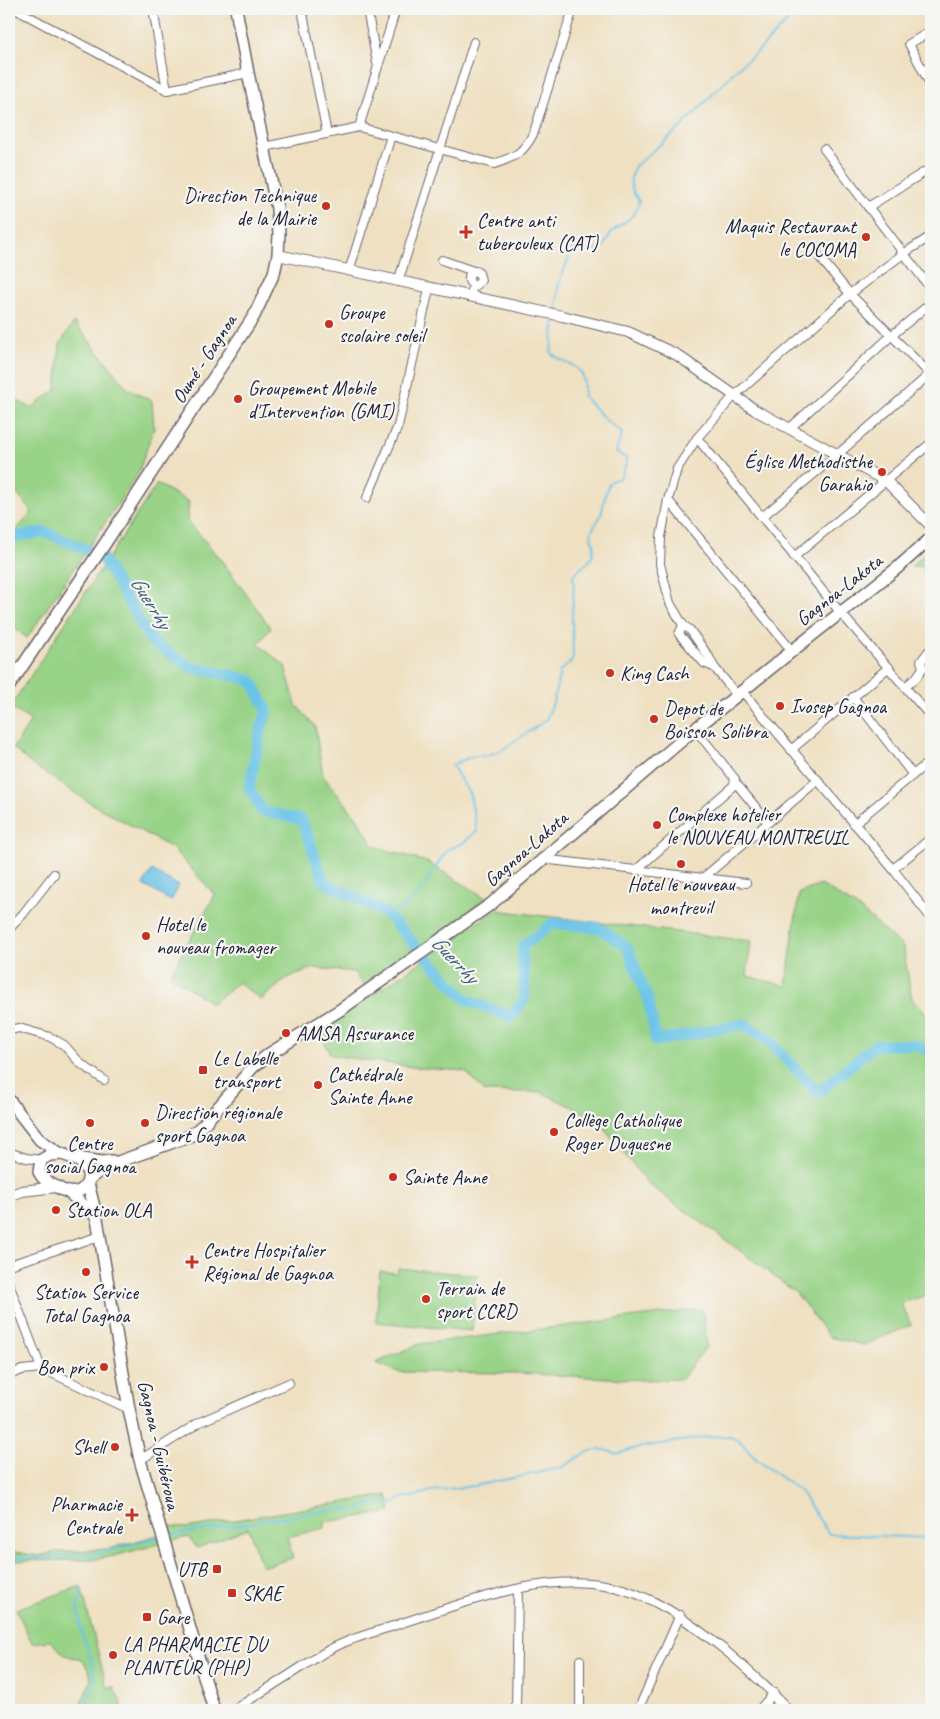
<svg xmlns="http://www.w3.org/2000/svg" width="940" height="1719" viewBox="0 0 940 1719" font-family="Caveat,sans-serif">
  <rect width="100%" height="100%" fill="#f6f6f2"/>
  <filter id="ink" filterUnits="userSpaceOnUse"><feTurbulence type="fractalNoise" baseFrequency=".02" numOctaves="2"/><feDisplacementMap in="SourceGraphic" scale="10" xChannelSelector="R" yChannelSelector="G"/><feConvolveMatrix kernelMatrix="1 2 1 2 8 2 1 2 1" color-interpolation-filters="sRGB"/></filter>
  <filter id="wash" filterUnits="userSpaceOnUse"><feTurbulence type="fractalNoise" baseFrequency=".0096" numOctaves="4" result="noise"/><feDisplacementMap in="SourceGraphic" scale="20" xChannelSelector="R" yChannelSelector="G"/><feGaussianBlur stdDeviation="1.12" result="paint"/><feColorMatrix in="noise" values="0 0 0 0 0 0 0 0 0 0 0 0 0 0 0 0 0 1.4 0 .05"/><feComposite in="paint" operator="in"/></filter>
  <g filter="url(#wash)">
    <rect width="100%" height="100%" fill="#efe0c1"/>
    <g fill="#98d387" stroke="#5d7a61">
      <path d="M 74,322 L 128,389 L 152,401 L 154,428 L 138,474 L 27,638 L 9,624 L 9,538 L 32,512 L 9,484 L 9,378 L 16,400 L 31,408 L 56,390 L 60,344 Z"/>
      <path d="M 157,484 L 189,502 L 187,520 L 225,565 L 271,628 L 258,644 L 285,666 L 296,705 L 315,726 L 323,776 L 358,819 L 374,846 L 427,862 L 486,898 L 366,989 L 354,972 L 313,968 L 287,978 L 261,1000 L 238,982 L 212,1004 L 170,975 L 215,895 L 172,848 L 92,804 L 31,764 L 13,748 L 31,721 L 10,707 Z"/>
      <path d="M 931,549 L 931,564 L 926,567 L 911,566 Z"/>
      <path d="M 821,885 L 860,909 L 903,947 L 912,999 L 931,1018 L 931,1294 L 901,1303 L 911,1325 L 864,1345 L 829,1337 L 796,1293 L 723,1238 L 649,1185 L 597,1119 L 541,1092 L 485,1092 L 465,1071 L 419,1068 L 331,1055 L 319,1032 L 496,910 L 751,941 L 747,976 L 786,986 L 799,893 Z"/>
      <path d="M 398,1268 L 477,1275 L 472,1331 L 376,1322 L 380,1271 L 397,1273 Z"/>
      <path d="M 702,1309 L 707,1346 L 681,1379 L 645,1380 L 514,1373 L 398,1372 L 376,1363 L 419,1344 Z"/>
      <path d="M 387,1495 L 391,1512 L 325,1522 L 325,1528 L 287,1537 L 293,1558 L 262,1567 L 248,1528 L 197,1548 L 189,1537 L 168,1541 L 164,1525 L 186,1528 Z"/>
      <path d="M 158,1535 L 163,1543 L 114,1556 L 92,1560 L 9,1561 L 9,1551 L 38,1556 L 56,1552 L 108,1549 Z"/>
      <path d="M 81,1586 L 107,1687 L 114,1687 L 124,1710 L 78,1710 L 91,1681 L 89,1669 L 82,1660 L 65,1655 L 50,1641 L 32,1643 L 16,1609 Z"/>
    </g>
    <path fill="#6ac4e8" stroke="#467392" d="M 152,870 L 179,886 L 171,901 L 143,885 Z"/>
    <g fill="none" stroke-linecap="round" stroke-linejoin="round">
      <g stroke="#6ac4e8" stroke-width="2">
        <path d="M 557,311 L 558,286 L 572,249 C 581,249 591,252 599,249 C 607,246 606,239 611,233 C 622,222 635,220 639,201 C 630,189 628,180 635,166 L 680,128 L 742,64 L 754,55 L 800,9"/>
        <path d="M 386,913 L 402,909 L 417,896 L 447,850 L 463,843 L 477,831 L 470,795 L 452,765 L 470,757 L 488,755 L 500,751 L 546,720 L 553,703 L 560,671 L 571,662 L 573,657 L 572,615 L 574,582 L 573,576 C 586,560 593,567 594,542 L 592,541 C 589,526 597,526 601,515 C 603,508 606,488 609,483 C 611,480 617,479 620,478 L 626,464 L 626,458 L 616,452 L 622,432 L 607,421 L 584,397 C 583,391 585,383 583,377 C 580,364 559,362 551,353 L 555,318"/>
        <path d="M 166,1536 L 344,1508 L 353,1512 C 367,1505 378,1499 393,1504 L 403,1497 L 412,1497 L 431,1491 L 474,1486 L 561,1468 L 587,1452 L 601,1449 L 617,1454 L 636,1448 L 706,1437 L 730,1436 L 739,1440 L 757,1460 L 800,1491 L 829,1534 L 931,1538"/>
        <path d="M 9,1558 L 41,1558 L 101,1553 L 159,1537"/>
        <path d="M 81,1588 L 78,1607 L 81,1631 L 93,1664 L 95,1683 L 83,1710"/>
      </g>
      <path stroke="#6ac4e8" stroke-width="11" d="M 9,538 L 45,532 L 101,556 L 152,642 L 192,668 L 230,675 L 252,681 L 267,710 L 260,733 L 249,788 L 262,811 L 302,820 L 324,882 L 386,913 L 465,999 L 511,1017 L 525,998 L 522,947 L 553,923 L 599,928 L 627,947 L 648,999 L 656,1041 L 744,1024 L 768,1039 L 818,1093 L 875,1045 L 916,1045 L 931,1053"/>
    </g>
  </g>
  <g filter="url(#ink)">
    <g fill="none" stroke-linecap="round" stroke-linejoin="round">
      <defs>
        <g id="street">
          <path d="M 15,9 L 167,90 L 248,73"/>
          <path d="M 153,9 L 167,90"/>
          <path d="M 302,9 L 327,134"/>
          <path d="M 367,9 L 377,63"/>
          <path d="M 931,31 L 909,44 L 931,86"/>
          <path d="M 359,127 L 396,9"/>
          <path d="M 264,147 L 359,127 L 494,164 C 515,157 524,153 534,132 L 573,9"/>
          <path d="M 824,149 L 931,289"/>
          <path d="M 868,207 L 931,168"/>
          <path d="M 812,248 L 850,294 L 931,375"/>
          <path d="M 442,260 L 479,273 L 481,280 L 477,285 L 473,286"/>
          <path d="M 349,271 L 391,136"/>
          <path d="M 398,282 L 474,42"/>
          <path d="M 472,290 L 473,286 L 469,281 L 469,276 L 472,272 L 476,271"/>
          <path d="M 789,429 L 891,336 L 931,303"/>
          <path d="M 697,438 L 840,612 L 931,717"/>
          <path d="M 367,498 L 398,426 L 429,289"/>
          <path d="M 668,500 L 792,651"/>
          <path d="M 762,517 L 838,454 L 930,374"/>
          <path d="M 794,557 L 931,443"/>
          <path d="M 683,625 L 679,634 L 704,663 L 714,667"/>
          <path d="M 906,686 L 916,678 L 923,668 L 921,661 L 928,652 L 931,650"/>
          <path d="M 742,691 L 893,869 L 931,918"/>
          <path d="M 737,695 L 714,667 L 709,657 L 690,630 L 683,625 L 670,603 L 660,564 L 661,537 L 668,500 L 677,469 L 697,438 L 734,396 L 850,294 L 903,254 L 931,236"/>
          <path d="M 853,697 L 913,775"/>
          <path d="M 791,750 L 889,667"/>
          <path d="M 735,782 L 768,822"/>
          <path d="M 854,824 L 931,760"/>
          <path d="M 542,859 L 746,883"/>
          <path d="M 893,869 L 931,838"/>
          <path d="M 636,870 L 734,785 L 735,779 L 695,729"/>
          <path d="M 703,878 L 818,780"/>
          <path d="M 9,929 L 23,914 L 54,874"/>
          <path d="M 9,1030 L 19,1028 L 50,1037 L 64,1045 L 81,1064 L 104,1080"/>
          <path d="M 9,1152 L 26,1158 L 41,1160"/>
          <path d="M 9,1265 L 100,1236"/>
          <path d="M 9,1284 L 41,1368"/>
          <path d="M 9,1375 L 22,1370 L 41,1368 L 129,1409"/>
          <path d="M 140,1460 L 200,1422 L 289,1383"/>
          <path d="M 233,1710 C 256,1696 280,1681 303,1666 C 315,1659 326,1650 339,1645 C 357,1636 380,1631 399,1624 C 460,1604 541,1573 605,1585 C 652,1593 689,1622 726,1651 C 748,1670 770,1689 789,1710"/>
          <path d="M 516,1710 L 518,1589"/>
          <path d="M 580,1710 L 580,1660"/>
          <path d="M 638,1710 L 680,1615"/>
          <path d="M 759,1710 L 774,1693 L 780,1710"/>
        </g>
        <g id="secondary">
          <path d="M 278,255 L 562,316 L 628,332 L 677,355 L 755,410 L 886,481 L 931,526"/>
          <path d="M 9,1196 L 22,1191 L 56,1187"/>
        </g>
        <g id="primary">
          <path d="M 9,686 L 106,542 L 254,316 L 274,273 L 278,255 L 279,234 L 277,208 L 248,73 L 236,9"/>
          <path d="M 9,1100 L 40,1140 L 61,1154"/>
          <path d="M 62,1154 C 68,1156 75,1158 80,1162 C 96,1173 87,1196 68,1192 C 64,1191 60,1189 57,1187 C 49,1184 43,1180 39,1172 L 41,1160 L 50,1155 Z"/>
          <path d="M 76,1158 L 102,1162 L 112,1161"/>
          <path d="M 89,1179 L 100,1171 L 118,1162 L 190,1136 L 203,1125 L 253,1067 L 269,1054 L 340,1010 L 491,904 L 695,729 L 792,651 L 896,569 L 931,538"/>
          <path d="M 88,1183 L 97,1219 L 129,1409 L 140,1460 L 214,1710"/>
          <path d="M 68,1192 L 95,1215"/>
        </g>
      </defs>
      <use href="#street" stroke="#6a646a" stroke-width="10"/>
      <use href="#secondary" stroke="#6a646a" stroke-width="12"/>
      <use href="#primary" stroke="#6a646a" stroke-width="14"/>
      <use href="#street" stroke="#fff" stroke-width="8"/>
      <use href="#secondary" stroke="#fff" stroke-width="10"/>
      <use href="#primary" stroke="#fff" stroke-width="11"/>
    </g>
  </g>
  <g fill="#c8321e" stroke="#f6f6f2" stroke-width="2">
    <circle cx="326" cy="206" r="5"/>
    <path d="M463.5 224.5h5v5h5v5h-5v5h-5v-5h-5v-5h5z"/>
    <circle cx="866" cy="237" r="5"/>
    <circle cx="329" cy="324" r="5"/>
    <circle cx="238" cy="399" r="5"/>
    <circle cx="882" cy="472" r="5"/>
    <circle cx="610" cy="673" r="5"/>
    <circle cx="780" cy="706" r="5"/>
    <circle cx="654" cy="719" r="5"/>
    <circle cx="657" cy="825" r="5"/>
    <circle cx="681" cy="864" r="5"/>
    <circle cx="146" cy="936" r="5"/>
    <circle cx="286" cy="1033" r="5"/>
    <rect x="198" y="1065" width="10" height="10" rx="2.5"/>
    <circle cx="318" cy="1085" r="5"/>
    <circle cx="90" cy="1123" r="5"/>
    <circle cx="145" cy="1123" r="5"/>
    <circle cx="554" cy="1132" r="5"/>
    <circle cx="393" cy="1177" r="5"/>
    <circle cx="56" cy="1210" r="5"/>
    <path d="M189.5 1254.5h5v5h5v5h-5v5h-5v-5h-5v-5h5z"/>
    <circle cx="86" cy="1272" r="5"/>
    <circle cx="426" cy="1299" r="5"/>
    <circle cx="104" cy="1367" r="5"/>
    <circle cx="115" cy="1447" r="5"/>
    <path d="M129.5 1507.5h5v5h5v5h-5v5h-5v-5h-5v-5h5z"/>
    <rect x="212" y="1564" width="10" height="10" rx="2.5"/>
    <rect x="227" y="1588" width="10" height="10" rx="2.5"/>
    <rect x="142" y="1612" width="10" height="10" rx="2.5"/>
    <circle cx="113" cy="1655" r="5"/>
  </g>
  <g text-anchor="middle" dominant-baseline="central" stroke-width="4.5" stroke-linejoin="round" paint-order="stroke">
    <g font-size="20" fill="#22223b" stroke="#f6f6f2" text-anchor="start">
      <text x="316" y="195" text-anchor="end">Direction Technique<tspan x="316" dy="23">de la Mairie</tspan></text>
      <text x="477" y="220">Centre anti<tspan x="477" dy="23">tuberculeux (CAT)</tspan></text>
      <text x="856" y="226" text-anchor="end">Maquis Restaurant<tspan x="856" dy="23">le COCOMA</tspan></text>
      <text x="339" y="312">Groupe<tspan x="339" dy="23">scolaire soleil</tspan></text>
      <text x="248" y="388">Groupement Mobile<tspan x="248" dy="23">d'Intervention (GMI)</tspan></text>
      <text x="872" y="461" text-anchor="end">Église Methodisthe<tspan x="872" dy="23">Garahio</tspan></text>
      <text x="620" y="673">King Cash</text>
      <text x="790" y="706">Ivosep Gagnoa</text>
      <text x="664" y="708">Depot de<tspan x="664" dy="23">Boisson Solibra</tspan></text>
      <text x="667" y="814">Complexe hotelier<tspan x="667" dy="23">le NOUVEAU MONTREUIL</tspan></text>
      <text x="681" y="884" text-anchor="middle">Hotel le nouveau<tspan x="681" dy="23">montreuil</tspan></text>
      <text x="156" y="924">Hotel le<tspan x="156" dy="23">nouveau fromager</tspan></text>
      <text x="296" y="1033">AMSA Assurance</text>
      <text x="213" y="1058">Le Labelle<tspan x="213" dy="23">transport</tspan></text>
      <text x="328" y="1074">Cathédrale<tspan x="328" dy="23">Sainte Anne</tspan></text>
      <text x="155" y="1112">Direction régionale<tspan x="155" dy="23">sport Gagnoa</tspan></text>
      <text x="564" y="1120">Collège Catholique<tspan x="564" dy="23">Roger Duquesne</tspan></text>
      <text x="90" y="1143" text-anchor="middle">Centre<tspan x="90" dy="23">social Gagnoa</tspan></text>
      <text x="403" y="1177">Sainte Anne</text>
      <text x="66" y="1210">Station OLA</text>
      <text x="203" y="1250">Centre Hospitalier<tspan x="203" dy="23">Régional de Gagnoa</tspan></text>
      <text x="436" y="1288">Terrain de<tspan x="436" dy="23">sport CCRD</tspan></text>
      <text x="86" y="1292" text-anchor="middle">Station Service<tspan x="86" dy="23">Total Gagnoa</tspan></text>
      <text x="94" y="1367" text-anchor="end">Bon prix</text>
      <text x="105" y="1447" text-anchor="end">Shell</text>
      <text x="122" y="1504" text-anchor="end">Pharmacie<tspan x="122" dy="23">Centrale</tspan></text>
      <text x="207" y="1569" text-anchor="end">UTB</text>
      <text x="242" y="1593">SKAE</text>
      <text x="157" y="1617">Gare</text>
      <text x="123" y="1644">LA PHARMACIE DU<tspan x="123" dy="23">PLANTEUR (PHP)</tspan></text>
    </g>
    <g font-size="20" fill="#22223b" stroke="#f6f6f2">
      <text transform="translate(204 359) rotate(-57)">Oumé - Gagnoa</text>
      <text transform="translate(839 590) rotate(-38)">Gagnoa-Lakota</text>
      <text transform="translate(526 849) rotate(-41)">Gagnoa-Lakota</text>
      <text transform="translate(159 1445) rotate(77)">Gagnoa - Guibéroua</text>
    </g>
    <g font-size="21" font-style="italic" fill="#3b5b78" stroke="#f6f6f2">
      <text transform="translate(151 602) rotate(58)">Guerrhy</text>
      <text transform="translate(455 959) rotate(46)">Guerrhy</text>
    </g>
  </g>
  <rect width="940" height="1719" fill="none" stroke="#f6f6f2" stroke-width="30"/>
</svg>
